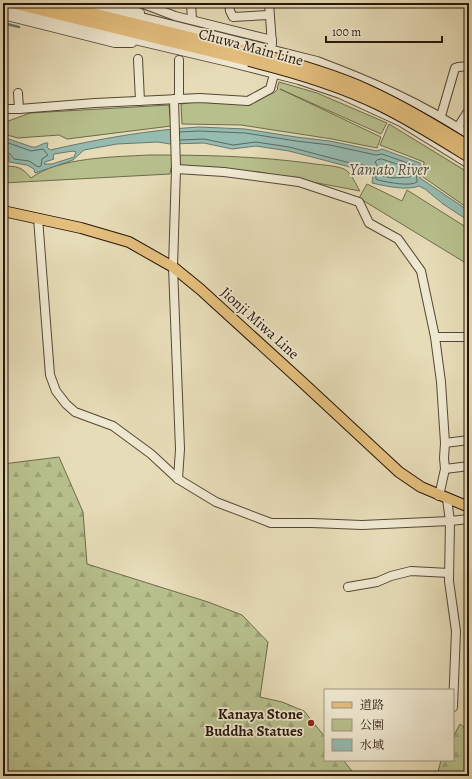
<svg xmlns="http://www.w3.org/2000/svg" width="472" height="779" viewBox="0 0 472 779" font-family="Alegreya,'Noto Serif JP',serif">
  <defs>
    <pattern id="forest-firs" width="22" height="20" patternUnits="userSpaceOnUse"><rect width="22" height="20" fill="#b7c08d"/><path d="M5 1l3.5 6h-7zM16 11l3.5 6h-7z" fill="#9da478"/></pattern>
  </defs>
  <rect width="100%" height="100%" fill="#e6dcb7"/>
  <filter id="stains"><feTurbulence type="fractalNoise" baseFrequency=".005" numOctaves="4"/><feColorMatrix values="0 0 0 0 .2 0 0 0 0 .09 0 0 0 0 .02 0 0 0 .5 -.17"/></filter>
  <radialGradient id="worn" r=".72"><stop offset=".6" stop-color="#630" stop-opacity="0"/><stop offset="1" stop-color="#630" stop-opacity=".3"/></radialGradient>
  <g fill="#b7c08d" stroke="#6e6a4c">
    <path d="M 279,82 L 317,93 L 387,123 L 381,134 L 280,89 L 381,137 L 377,148 L 332,139 L 241,125 L 182,124 L 181,104 L 195,102 L 249,104 L 275,92 L 278,89 L 277,88 Z"/>
    <path d="M 169,105 L 171,126 L 67,139 L 59,135 L 18,138 L 3,134 L 3,123 L 30,113 Z"/>
    <path d="M 389,124 L 469,173 L 469,209 L 423,177 L 424,162 L 380,145 Z"/>
    <path d="M 149,155 C 203,155 255,156 308,163 C 318,165 335,165 344,169 C 351,172 356,185 360,191 L 259,172 L 171,168 L 170,174 L 3,183 L 3,166 C 17,166 22,167 31,178 C 59,157 115,157 149,155 Z"/>
    <path d="M 367,184 L 402,201 L 407,190 L 469,229 L 469,265 L 359,198 Z"/>
  </g>
  <g fill="url(#forest-firs)" stroke="#6e6a4c">
    <path d="M 59,457 L 83,512 L 87,564 L 208,602 L 242,615 L 268,642 L 260,697 L 282,702 L 304,711 L 325,737 L 325,760 L 343,760 L 356,776 L 3,776 L 3,464 Z"/>
    <path d="M 460,724 L 469,731 L 469,776 L 437,776 L 441,760 L 453,760 L 453,737 Z"/>
  </g>
  <path fill="#96bbb1" stroke="#69796e" fill-rule="evenodd" d="M 199,127 L 245,129 L 296,137 L 330,141 L 377,151 L 382,149 L 420,163 L 421,168 L 420,178 L 469,211 L 469,221 L 443,204 L 425,189 L 419,186 C 407,191 385,186 372,183 L 373,175 L 370,170 L 354,168 L 289,151 L 256,146 L 232,149 L 204,143 L 170,144 L 158,142 L 117,144 L 84,150 L 73,160 L 35,173 L 34,169 L 27,165 L 9,162 L 9,157 L 3,155 L 3,137 L 32,147 L 36,147 L 45,143 L 48,143 L 47,147 L 50,150 C 99,139 148,130 199,127 ZM 73,151 L 76,152 L 74,157 L 52,164 L 44,164 L 45,162 L 54,159 L 53,157 L 54,154 Z"/>
  <g fill="none" stroke-linecap="round" stroke-linejoin="round">
    <g stroke="#5e685e" stroke-width="1">
      <path d="M 180,132 L 199,131 L 245,133 L 296,141 L 330,145 L 376,155 L 382,154 L 416,166 L 417,182 C 410,187 387,182 378,180 L 376,179 L 376,173 L 371,166 L 354,164 L 289,147 L 256,142 L 233,145 L 204,139 L 180,140"/>
      <path d="M 3,141 L 31,151 L 43,149 L 48,155 L 42,159 L 41,166 L 38,167 L 29,161 L 14,159 L 10,154 L 3,152"/>
      <path d="M 382,159 L 411,169 L 410,177 L 392,178 L 383,176 L 375,162 L 377,160 Z"/>
    </g>
    <path stroke="#69796e" stroke-width="2.5" d="M 3,23 L 19,27"/>
    <defs>
      <g id="minor">
        <path d="M 85,3 L 317,61 C 370,81 422,103 469,135"/>
        <path d="M 113,3 L 124,6 L 140,13"/>
        <path d="M 146,3 L 146,5 L 175,16 L 272,40"/>
        <path d="M 191,3 L 192,20"/>
        <path d="M 229,3 L 230,11 L 233,17 L 269,15"/>
        <path d="M 269,3 L 272,44"/>
        <path d="M 3,9 L 228,62 L 299,80 L 340,94 L 401,122 L 469,164"/>
        <path d="M 3,15 L 115,43 L 132,43"/>
        <path d="M 138,59 L 140,101"/>
        <path d="M 179,60 L 179,99"/>
        <path d="M 18,93 L 19,109"/>
        <path d="M 174,99 L 176,169 L 173,267 L 180,449 L 178,479"/>
        <path d="M 3,109 L 19,109 L 95,103 L 200,98 L 248,101 L 270,89 L 274,74"/>
        <path d="M 441,116 L 455,68 L 458,67 L 469,66"/>
        <path d="M 458,127 L 469,110"/>
        <path d="M 176,169 L 224,172 L 299,182 L 359,202 L 369,223 L 398,239 L 421,271 L 435,337"/>
        <path d="M 38,218 L 50,375 L 56,391 L 66,404 L 75,412 L 113,426 L 151,454 L 178,479 L 216,502 L 271,523 L 312,523 L 362,525 L 450,521 L 469,519"/>
        <path d="M 445,443 L 469,440"/>
        <path d="M 445,469 L 469,466"/>
        <path d="M 439,496 L 445,469 L 444,458 L 445,443 L 441,382 L 435,337 L 469,337"/>
        <path d="M 447,499 L 450,521 L 449,581 L 456,631 L 453,707"/>
        <path d="M 348,587 L 377,582 L 391,576 L 411,571 L 449,573"/>
      </g>
      <g id="major">
        <path d="M 11,3 L 249,61"/>
        <path d="M 51,3 L 251,52"/>
        <path d="M 3,211 L 81,228 L 129,242 L 173,267 L 200,289 L 301,381 L 399,472 L 421,487 L 469,507"/>
      </g>
    </defs>
    <use href="#minor" stroke="#564735" stroke-width="10"/>
    <use href="#major" stroke="#26150a" stroke-width="12"/>
    <use href="#minor" stroke="#efe8d0" stroke-width="8"/>
    <use href="#major" stroke="#e3be7c" stroke-width="10"/>
    <defs>
      <g id="major-bridge">
        <path d="M 251,52 C 291,62 331,73 368,90 C 403,106 436,126 469,146"/>
        <path d="M 249,61 C 294,72 338,85 379,105 C 410,120 440,139 469,157"/>
      </g>
    </defs>
    <use href="#major-bridge" stroke="#26150a" stroke-width="12" stroke-linecap="butt"/>
    <use href="#major-bridge" stroke="#e3be7c" stroke-width="10"/>
  </g>
  <circle fill="#8f2418" stroke="#efe8d0" stroke-width="1.5" cx="311" cy="723" r="4"/>
  <g text-anchor="middle" dominant-baseline="central" stroke-width="3.5" stroke-linejoin="round" paint-order="stroke">
    <g font-size="15" fill="#26150a" stroke="#efe8d0">
      <text transform="translate(251 47) rotate(15)">Chuwa Main Line</text>
      <text transform="translate(260 323) rotate(42)">Jionji Miwa Line</text>
    </g>
    <g font-size="15" font-weight="bold" fill="#26150a" stroke="#efe8d0" text-anchor="end">
      <text x="303" y="714">Kanaya Stone<tspan x="303" dy="17">Buddha Statues</tspan></text>
    </g>
    <g font-size="16" font-style="italic" fill="#4d4f44" stroke="#efe8d0">
      <text x="389" y="170">Yamato River</text>
    </g>
  </g>
  <rect width="472" height="779" fill="none" stroke="#e6dcb7" stroke-width="16"/>
  <rect x="4" y="4" width="464" height="771" fill="none" stroke="#26150a" stroke-width="2"/>
  <rect x="8" y="8" width="456" height="763" fill="none" stroke="#26150a"/>
  <rect x="324" y="689" width="130" height="72" fill="#efe8d0" stroke="#9f9481"/>
  <rect x="332" y="702" width="20" height="6" fill="#e3be7c" stroke="#9f9481"/>
  <text x="360" y="709" font-size="12" fill="#26150a">道路</text>
  <rect x="332" y="719" width="20" height="12" fill="#b7c08d" stroke="#9f9481"/>
  <text x="360" y="729" font-size="12" fill="#26150a">公園</text>
  <rect x="332" y="739" width="20" height="12" fill="#96bbb1" stroke="#9f9481"/>
  <text x="360" y="749" font-size="12" fill="#26150a">水域</text>
  <path d="M326 36v6h116v-6" fill="none" stroke="#26150a" stroke-width="2"/>
  <text x="332" y="36" font-size="12" fill="#26150a" stroke="#efe8d0" stroke-width="3" paint-order="stroke">100 m</text>
  <rect width="100%" height="100%" filter="url(#stains)"/>
  <rect width="100%" height="100%" fill="url(#worn)"/>
</svg>
